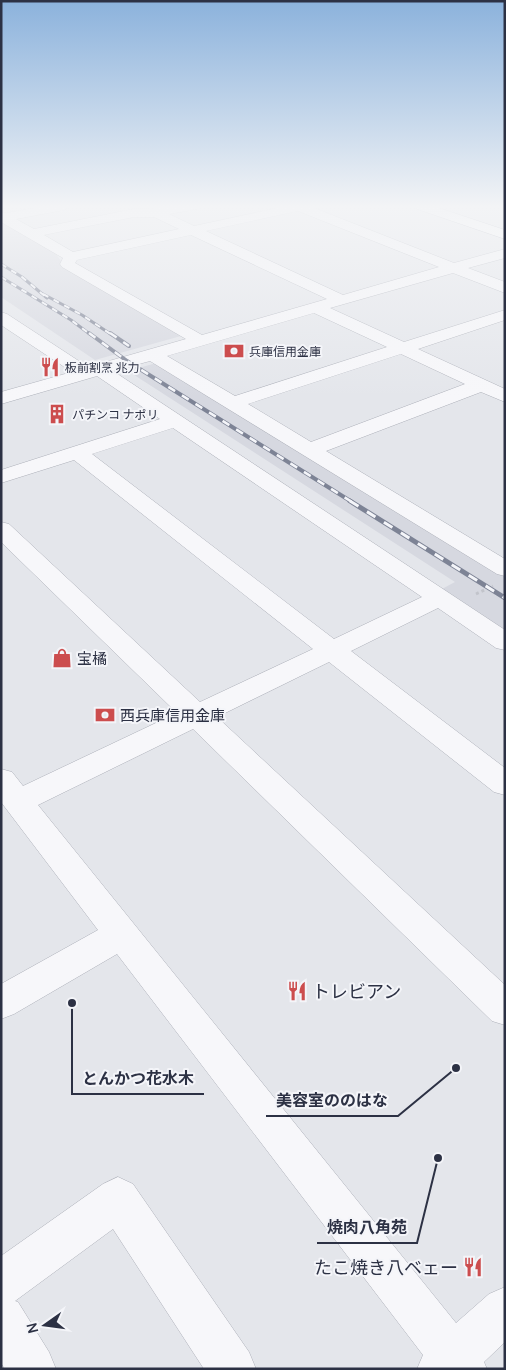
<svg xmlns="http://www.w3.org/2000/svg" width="506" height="1370" viewBox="0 0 506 1370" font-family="Manrope,'Noto Sans JP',sans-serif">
  <rect width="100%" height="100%" fill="#e4e6eb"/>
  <g fill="#d6d8e0">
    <path d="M 1,220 L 56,254 L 66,268 L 181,336 L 95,360 L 1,297 Z"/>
    <path d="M 160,362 L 505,575 L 505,632 L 440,590 L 455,582 L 128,371 Z"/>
  </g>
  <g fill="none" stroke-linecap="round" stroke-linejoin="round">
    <defs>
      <g id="minor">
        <path d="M 47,206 L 70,206 L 64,210 L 16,219 L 34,229 L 134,209 L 198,206 L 197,209 L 169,214 L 194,226 L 287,206 L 309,206 L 454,263 L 505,249 L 505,258 L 468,268 L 505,282 L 505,293 L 453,273 L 330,308 L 404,342 L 505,310 L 505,320 L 418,349 L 505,389 L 505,402 L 481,392 L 326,451 L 505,559 L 505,576 L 497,574 L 150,361 L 113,371 L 505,630 L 505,650 L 496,648 L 438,608 L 351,651 L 505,768 L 505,795 L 494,792 L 329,662 L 217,717 L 505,985 L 505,1025 L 492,1021 L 193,729 L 38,805 L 456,1323 L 489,1294 L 505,1287 L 505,1342 L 484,1362 L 487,1369 L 417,1369 L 423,1355 L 117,954 L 14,1014 L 1,1019 L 1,984 L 98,930 L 1,802 L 1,769 L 12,772 L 23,786 L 177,713 L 1,542 L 1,522 L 9,524 L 200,702 L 313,649 L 74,460 L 1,483 L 1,470 L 160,419 L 97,376 L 1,404 L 1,392 L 72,372 L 1,325 L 1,312 L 7,314 L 88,367 L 186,339 L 62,267 L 60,264 L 63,258 L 1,222 L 1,212 L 6,213 ZM 298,211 L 439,267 L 343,295 L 206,231 ZM 134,217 L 154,217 L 179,229 L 73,252 L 44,235 ZM 191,235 L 327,299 L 202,335 L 75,263 L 77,260 ZM 314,313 L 387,347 L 235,396 L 167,356 ZM 401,354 L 465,384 L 311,442 L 248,404 ZM 173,428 L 422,597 L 334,639 L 92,454 Z"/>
        <path d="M 118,1177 L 133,1184 L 249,1352 L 256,1369 L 204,1369 L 113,1229 L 15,1301 L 18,1302 L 49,1352 L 56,1369 L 5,1369 L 1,1363 L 1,1256 L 103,1184 Z"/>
      </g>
      <path id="highway" d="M 416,206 L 433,206 L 505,230 L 505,239 L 417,209 Z"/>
    </defs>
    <use href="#minor" stroke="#adb0b9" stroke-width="1"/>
    <use href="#highway" stroke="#8b91a2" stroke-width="1"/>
    <path stroke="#c2c4cb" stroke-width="3" stroke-dasharray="3 3" stroke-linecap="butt" d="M 476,594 L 493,586"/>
    <use href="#minor" fill="#f7f7fa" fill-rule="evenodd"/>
    <use href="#highway" fill="#fff" fill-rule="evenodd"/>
    <defs>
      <g id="rail-far2">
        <path d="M 1,264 L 22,277 L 47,298"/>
        <path d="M 1,277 L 71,320 L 91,335"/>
        <path d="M 43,294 L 82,315 L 112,335"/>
      </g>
      <g id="rail-far1">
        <path d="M 89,333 L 127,361 L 352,502"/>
        <path d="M 110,333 L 129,346"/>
      </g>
      <path id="rail" d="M 350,501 L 505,598"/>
    </defs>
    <use href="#rail-far2" stroke="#7d8395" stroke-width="3"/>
    <use href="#rail-far1" stroke="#7d8395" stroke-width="4"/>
    <use href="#rail" stroke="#7d8395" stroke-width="5"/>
    <use href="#rail-far2" stroke="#f4f5f9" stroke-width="2" stroke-dasharray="6" stroke-linecap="butt"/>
    <use href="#rail-far1" stroke="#f4f5f9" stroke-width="2.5" stroke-dasharray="8" stroke-linecap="butt"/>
    <use href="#rail" stroke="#f4f5f9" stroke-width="3" stroke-dasharray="10" stroke-linecap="butt"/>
  </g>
  <linearGradient id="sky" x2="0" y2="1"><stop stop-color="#8bb2dc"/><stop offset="0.52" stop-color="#f3f4f6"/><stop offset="1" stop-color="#f3f4f6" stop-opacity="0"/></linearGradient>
  <rect width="506" height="397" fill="url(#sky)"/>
  <defs>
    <symbol id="bank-bare" viewBox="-9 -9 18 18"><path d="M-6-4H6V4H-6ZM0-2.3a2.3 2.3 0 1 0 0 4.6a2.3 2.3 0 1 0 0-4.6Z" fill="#cc4d4e" stroke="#f4f5f9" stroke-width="2.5" paint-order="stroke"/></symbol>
    <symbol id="restaurant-bare" viewBox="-9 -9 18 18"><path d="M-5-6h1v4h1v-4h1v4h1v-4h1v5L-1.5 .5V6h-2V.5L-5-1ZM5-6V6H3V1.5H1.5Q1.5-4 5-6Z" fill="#cc4d4e" stroke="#f4f5f9" stroke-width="2.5" paint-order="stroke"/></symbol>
    <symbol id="building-bare" viewBox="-9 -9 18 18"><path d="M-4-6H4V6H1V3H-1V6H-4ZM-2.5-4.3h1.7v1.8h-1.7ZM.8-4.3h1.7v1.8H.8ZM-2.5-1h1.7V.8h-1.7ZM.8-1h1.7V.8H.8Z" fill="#cc4d4e" stroke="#f4f5f9" stroke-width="2.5" paint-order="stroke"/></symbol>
    <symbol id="shop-bare" viewBox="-9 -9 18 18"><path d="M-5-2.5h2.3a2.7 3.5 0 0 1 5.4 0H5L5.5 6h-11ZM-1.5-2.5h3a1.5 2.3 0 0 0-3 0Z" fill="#cc4d4e" stroke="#f4f5f9" stroke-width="2.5" paint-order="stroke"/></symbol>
  </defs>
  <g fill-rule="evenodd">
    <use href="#bank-bare" x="220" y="337" width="28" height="28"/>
    <use href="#restaurant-bare" x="36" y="353" width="28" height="28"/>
    <use href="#building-bare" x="43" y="400" width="28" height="28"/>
    <use href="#shop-bare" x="48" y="644" width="28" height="28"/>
    <use href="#bank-bare" x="91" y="701" width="28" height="28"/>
    <use href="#restaurant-bare" x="283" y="977" width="28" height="28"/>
    <use href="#restaurant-bare" x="459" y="1253" width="28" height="28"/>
  </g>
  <g text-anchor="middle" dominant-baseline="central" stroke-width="4" stroke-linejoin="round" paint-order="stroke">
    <g font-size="12" fill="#2c3144" stroke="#f4f5f9" text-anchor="start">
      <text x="249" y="351">兵庫信用金庫</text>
      <text x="65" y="367">板前割烹 兆力</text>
      <text x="72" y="414">パチンコ ナポリ</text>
    </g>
    <g font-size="15" fill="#2c3144" stroke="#f4f5f9" text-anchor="start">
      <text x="77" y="658">宝橘</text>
      <text x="120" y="715">西兵庫信用金庫</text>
    </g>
    <g font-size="18" fill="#2c3144" stroke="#f4f5f9" text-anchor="start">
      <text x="312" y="991">トレビアン</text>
      <text x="458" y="1267" text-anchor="end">たこ焼き八ベェー</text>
    </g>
  </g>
  <path fill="none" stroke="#2c3144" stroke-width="2" d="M72 1003L72 1094H204M456 1068L398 1116H266M438 1158L417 1243H317"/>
  <g fill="#2c3144" stroke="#f4f5f9" stroke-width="2">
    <circle cx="72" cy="1003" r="5"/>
    <circle cx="456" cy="1068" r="5"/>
    <circle cx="438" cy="1158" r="5"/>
  </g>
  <g font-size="16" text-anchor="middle" font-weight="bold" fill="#2c3144" stroke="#f4f5f9" stroke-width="4" stroke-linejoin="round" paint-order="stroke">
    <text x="138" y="1084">とんかつ花水木</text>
    <text x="332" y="1106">美容室ののはな</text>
    <text x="367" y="1233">焼肉八角苑</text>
  </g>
  <rect width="506" height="1370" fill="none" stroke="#2c3144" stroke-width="5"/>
  <g transform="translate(45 1325) rotate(256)" stroke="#f4f5f9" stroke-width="4" paint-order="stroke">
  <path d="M0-4L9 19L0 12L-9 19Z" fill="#2c3144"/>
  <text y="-8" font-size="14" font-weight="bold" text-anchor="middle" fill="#2c3144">N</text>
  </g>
</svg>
